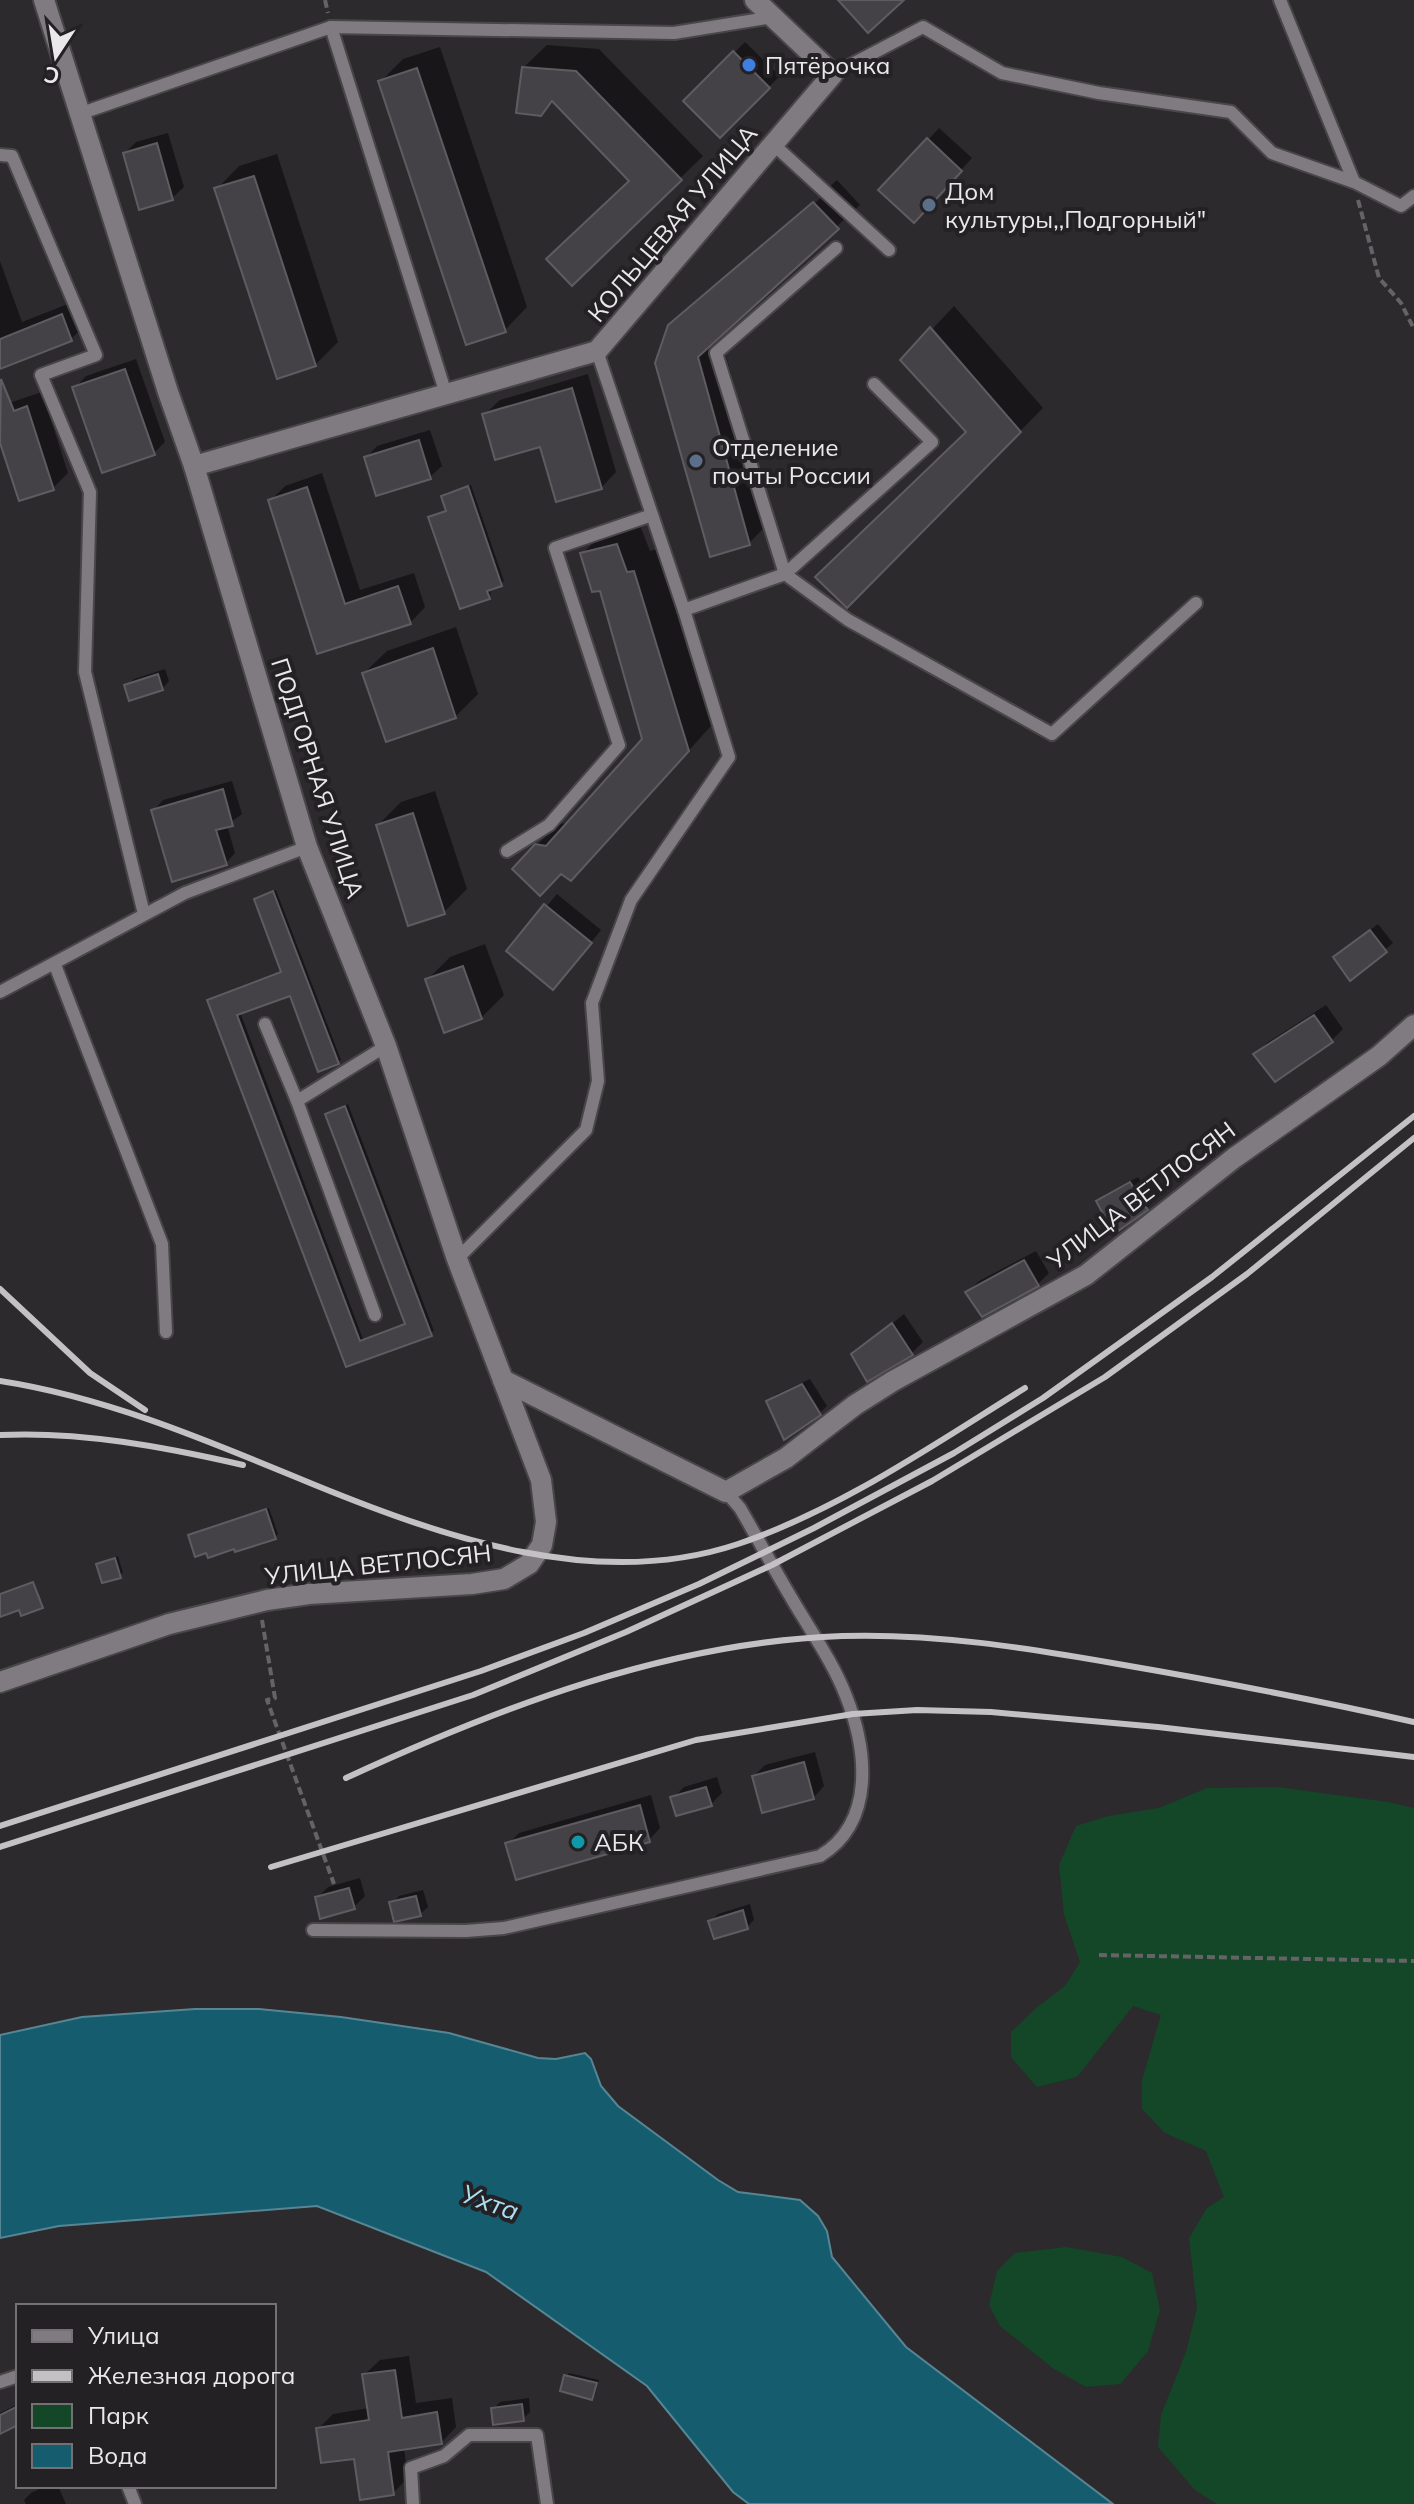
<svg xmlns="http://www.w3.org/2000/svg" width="1414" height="2504" viewBox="0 0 1414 2504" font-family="Mulish,sans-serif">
  <rect width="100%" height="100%" fill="#2d2a2e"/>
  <g fill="#134728">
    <path d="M 1277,1787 L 1388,1802 L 1414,1808 L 1414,2504 L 1217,2504 L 1195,2490 L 1158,2447 L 1161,2415 L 1186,2352 L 1197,2308 L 1189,2238 L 1207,2208 L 1224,2197 L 1206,2151 L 1165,2133 L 1142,2109 L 1142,2080 L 1161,2015 L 1133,2006 L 1077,2077 L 1037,2087 L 1011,2057 L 1011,2032 L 1036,2008 L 1065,1986 L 1080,1962 L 1064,1914 L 1059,1865 L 1076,1826 L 1108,1816 L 1159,1808 L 1207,1788 Z"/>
    <path d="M 1066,2247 L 1122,2257 L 1152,2273 L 1160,2310 L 1148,2351 L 1120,2384 L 1086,2387 L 1054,2369 L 1000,2326 L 989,2305 L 997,2271 L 1015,2253 Z"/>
  </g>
  <path fill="#165c6f" stroke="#568694" stroke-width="2" d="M 195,2009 L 259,2009 L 341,2017 L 449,2033 L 538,2058 L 556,2059 L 585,2053 L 591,2059 L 601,2086 L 618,2106 L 718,2180 L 738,2192 L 800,2200 L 818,2216 L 827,2231 L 832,2257 L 906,2347 L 1113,2504 L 749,2504 L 733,2492 L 647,2386 L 486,2272 L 317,2206 L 59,2226 L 0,2238 L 0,2035 L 82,2017 Z"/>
  <g fill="#0007">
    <path d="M 745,42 L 780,76 L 720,135 L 686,101 Z"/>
    <path d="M 547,45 L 599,49 L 703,156 L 572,283 L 631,181 L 554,101 L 540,114 L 524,67 Z"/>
    <path d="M 440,47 L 527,307 L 505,330 L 380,82 L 403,59 Z"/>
    <path d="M 939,128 L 972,158 L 925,209 L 928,140 Z"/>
    <path d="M 168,133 L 184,187 L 172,198 L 125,153 L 136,142 Z"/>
    <path d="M 277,154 L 338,342 L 315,365 L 217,189 L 239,166 Z"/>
    <path d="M 837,180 L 860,205 L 720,334 L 772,520 L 749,543 L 711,555 L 688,311 L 822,197 L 820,195 Z"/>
    <path d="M 0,261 L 22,322 L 78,300 L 87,324 L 71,339 L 0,367 Z"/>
    <path d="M 954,306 L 1043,408 L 847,606 L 969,431 L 903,360 Z"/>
    <path d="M 136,359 L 165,442 L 154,453 L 75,388 L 86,376 Z"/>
    <path d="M 588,374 L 616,472 L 601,488 L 542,445 L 484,415 L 500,400 Z"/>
    <path d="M 42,392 L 68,473 L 53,488 L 20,499 L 0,437 L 0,412 L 9,403 Z"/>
    <path d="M 430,430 L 442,466 L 430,477 L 377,494 L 366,458 L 377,446 Z"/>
    <path d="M 322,473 L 360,590 L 414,573 L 425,607 L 410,623 L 319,652 L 270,501 L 285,486 Z"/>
    <path d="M 471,485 L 504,581 L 489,588 L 491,594 L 488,597 L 431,518 L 448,510 L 443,496 L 446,493 Z"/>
    <path d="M 639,523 L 650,551 L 657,549 L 711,726 L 594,855 L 536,846 L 559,823 L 568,824 L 644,739 L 601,588 L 582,554 L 605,531 Z"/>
    <path d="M 456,627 L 478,694 L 455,717 L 364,673 L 387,651 Z"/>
    <path d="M 165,669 L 169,681 L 162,689 L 126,686 L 134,679 Z"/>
    <path d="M 232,781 L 242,814 L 227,825 L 235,853 L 226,863 L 154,810 L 163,800 Z"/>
    <path d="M 435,791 L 467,889 L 444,912 L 410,923 L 378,825 L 401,802 Z"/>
    <path d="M 276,890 L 341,1060 L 338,1062 L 291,993 L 240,1012 L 363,1339 L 406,1323 L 328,1114 L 348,1104 L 434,1331 L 347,1365 L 210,1000 L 283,971 L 256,899 Z"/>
    <path d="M 557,894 L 601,930 L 564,976 L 509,951 Z"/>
    <path d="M 1378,924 L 1393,943 L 1350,979 L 1335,957 Z"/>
    <path d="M 485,944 L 504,995 L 481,1018 L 427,980 L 450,957 Z"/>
    <path d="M 1326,1005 L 1343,1029 L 1332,1040 L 1275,1080 L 1256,1054 L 1267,1043 Z"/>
    <path d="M 1138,1177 L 1154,1201 L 1147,1208 L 1099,1202 L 1106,1194 Z"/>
    <path d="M 1036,1251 L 1049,1273 L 1038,1284 L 968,1292 L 979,1281 Z"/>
    <path d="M 904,1314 L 923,1342 L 912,1353 L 854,1354 Z"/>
    <path d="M 810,1379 L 827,1406 L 820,1413 L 768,1402 L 775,1395 Z"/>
    <path d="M 269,1508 L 278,1534 L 275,1537 L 235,1547 L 190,1536 Z"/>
    <path d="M 118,1556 L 123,1573 L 104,1581 L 98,1564 Z"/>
    <path d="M 815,1752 L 824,1786 L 813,1798 L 754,1776 L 765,1765 Z"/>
    <path d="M 717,1777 L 722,1793 L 711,1804 L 673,1798 L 684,1787 Z"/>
    <path d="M 651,1795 L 660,1828 L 649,1840 L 508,1844 L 519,1833 Z"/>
    <path d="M 360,1878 L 365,1896 L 354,1907 L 317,1898 L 328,1887 Z"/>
    <path d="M 423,1890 L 428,1907 L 420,1914 L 392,1903 L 399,1896 Z"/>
    <path d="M 750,1904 L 754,1920 L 747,1927 L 711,1921 L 718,1914 Z"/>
    <path d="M 409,2356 L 416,2403 L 452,2398 L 456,2427 L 441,2443 L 404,2448 L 408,2478 L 393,2493 L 355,2456 L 318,2429 L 333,2414 L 369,2408 L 364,2375 L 380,2360 Z"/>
    <path d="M 569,2373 L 599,2380 L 595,2395 L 592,2398 L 566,2376 Z"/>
    <path d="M 529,2398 L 530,2412 L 523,2419 L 493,2409 L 500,2402 Z"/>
    <path d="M 18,2404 L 18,2423 L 0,2432 L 0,2413 Z"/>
    <path d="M 45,2486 L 58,2486 L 66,2504 L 26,2504 L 24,2500 L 31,2493 Z"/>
  </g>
  <g fill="#454247" stroke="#5f5c61" stroke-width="2">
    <path d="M 838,0 L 904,0 L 868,33 Z"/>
    <path d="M 733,51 L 770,88 L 720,138 L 683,101 Z"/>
    <path d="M 522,67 L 576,71 L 682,180 L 572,286 L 546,259 L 629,181 L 552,101 L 541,116 L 516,113 Z"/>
    <path d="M 417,68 L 506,332 L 466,345 L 378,81 Z"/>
    <path d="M 927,138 L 962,171 L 914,223 L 878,190 Z"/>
    <path d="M 157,143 L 173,200 L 139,210 L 123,153 Z"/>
    <path d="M 254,176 L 316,366 L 277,379 L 214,188 Z"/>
    <path d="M 813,202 L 839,229 L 698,357 L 750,545 L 710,557 L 655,363 L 668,325 Z"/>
    <path d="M 62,314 L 72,341 L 0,369 L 0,339 Z"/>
    <path d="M 930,327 L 1021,432 L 847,608 L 815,577 L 966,432 L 900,360 Z"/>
    <path d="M 125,369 L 155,455 L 102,473 L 72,387 Z"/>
    <path d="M 1,379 L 14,411 L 27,406 L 54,490 L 19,501 L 0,443 Z"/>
    <path d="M 572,388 L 602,489 L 556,502 L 540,447 L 495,460 L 482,414 Z"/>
    <path d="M 419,440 L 431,479 L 376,496 L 364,457 Z"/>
    <path d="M 468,486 L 502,586 L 487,591 L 490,599 L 460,609 L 428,517 L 446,511 L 441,496 Z"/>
    <path d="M 307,487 L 345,604 L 398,586 L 411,624 L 317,654 L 268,500 Z"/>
    <path d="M 617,544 L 627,572 L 634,571 L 689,751 L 571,881 L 561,874 L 540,896 L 512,869 L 535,844 L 546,846 L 642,739 L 600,591 L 592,592 L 580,553 Z"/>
    <path d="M 433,648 L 456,718 L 386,742 L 362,673 Z"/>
    <path d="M 158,674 L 163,690 L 129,701 L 124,685 Z"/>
    <path d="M 223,789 L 233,826 L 216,830 L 227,865 L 172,882 L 151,810 Z"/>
    <path d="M 413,813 L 445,914 L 408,926 L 376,825 Z"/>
    <path d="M 273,891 L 339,1064 L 318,1072 L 290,996 L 237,1015 L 360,1341 L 405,1324 L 325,1114 L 345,1106 L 432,1336 L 346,1367 L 207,1000 L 281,972 L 254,899 Z"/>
    <path d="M 544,904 L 592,943 L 553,990 L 506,951 Z"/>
    <path d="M 1370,930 L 1387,952 L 1350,981 L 1333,957 Z"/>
    <path d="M 463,966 L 482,1019 L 444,1033 L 425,979 Z"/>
    <path d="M 1314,1015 L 1333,1042 L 1275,1082 L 1253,1054 Z"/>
    <path d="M 1130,1182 L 1148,1210 L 1114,1234 L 1096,1201 Z"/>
    <path d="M 1024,1260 L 1039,1286 L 982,1317 L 965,1292 Z"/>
    <path d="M 892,1323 L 913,1355 L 867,1382 L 851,1354 Z"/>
    <path d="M 802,1384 L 821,1415 L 784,1440 L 766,1401 Z"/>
    <path d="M 266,1509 L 276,1539 L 235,1552 L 234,1549 L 208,1558 L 206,1553 L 195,1557 L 188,1535 Z"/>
    <path d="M 115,1558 L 121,1578 L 102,1583 L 96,1564 Z"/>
    <path d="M 33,1582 L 43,1608 L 21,1616 L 19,1610 L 0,1617 L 0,1594 Z"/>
    <path d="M 804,1762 L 814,1799 L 762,1813 L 752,1776 Z"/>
    <path d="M 706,1787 L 712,1806 L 676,1816 L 670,1797 Z"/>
    <path d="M 640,1805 L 650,1842 L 516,1880 L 505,1843 Z"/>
    <path d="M 349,1888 L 355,1909 L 320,1919 L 315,1897 Z"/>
    <path d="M 416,1896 L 421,1916 L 394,1922 L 389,1902 Z"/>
    <path d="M 743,1910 L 748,1929 L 714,1939 L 708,1921 Z"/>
    <path d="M 395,2370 L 402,2418 L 437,2412 L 442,2444 L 388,2452 L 394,2495 L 360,2500 L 354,2459 L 321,2463 L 316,2428 L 369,2420 L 362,2374 Z"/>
    <path d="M 564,2375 L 597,2383 L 592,2400 L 560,2391 Z"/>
    <path d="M 522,2404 L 524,2421 L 493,2425 L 491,2408 Z"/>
    <path d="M 18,2406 L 18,2425 L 0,2434 L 0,2415 Z"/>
  </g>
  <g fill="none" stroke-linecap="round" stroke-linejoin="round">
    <defs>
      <g id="lane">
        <path d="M 1280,0 L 1354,182"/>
        <path d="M 331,27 L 446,394"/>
        <path d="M 833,74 L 923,27 L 1002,73 L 1099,93 L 1231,112 L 1272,153 L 1354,182 L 1401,206 L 1414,196"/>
        <path d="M 79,114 L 331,27 L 674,33 L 773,17"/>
        <path d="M 773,144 L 889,250"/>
        <path d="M 0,155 L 12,156 L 96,355 L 41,375 L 90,492 L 85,672 L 144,914"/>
        <path d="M 836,248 L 716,353 L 785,574 L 932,442 L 874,384"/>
        <path d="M 684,610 L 785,574 L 848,620 L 1052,734 L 1196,603"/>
        <path d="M 507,851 L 549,825 L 619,745 L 555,548 L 652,515"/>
        <path d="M 55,965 L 162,1244 L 166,1332"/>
        <path d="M 0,992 L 185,893 L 307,847"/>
        <path d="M 265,1024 L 297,1101 L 375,1315"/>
        <path d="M 297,1101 L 386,1046"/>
        <path d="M 457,1259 L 586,1130 L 598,1081 L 592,1003 L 631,900 L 729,757 L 684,610 L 597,351"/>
        <path d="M 313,1930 L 466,1931 L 504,1928 L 820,1856 C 876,1822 867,1749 846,1696 C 833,1662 810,1630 792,1599 C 774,1569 758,1539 740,1508 L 726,1492"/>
        <path d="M 0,2382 L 18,2376"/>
        <path d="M 128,2486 L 135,2504"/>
        <path d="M 413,2504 L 411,2468 L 444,2456 L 469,2435 L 537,2435 L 547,2504"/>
      </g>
      <g id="street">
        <path d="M 194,466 L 597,351 L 833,74 L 755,0"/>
        <path d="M 503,1380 L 726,1492 L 786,1458 L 855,1405 L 893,1381 L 1086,1275 L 1234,1158 L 1379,1056 L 1414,1025"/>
        <path d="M 0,1682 L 169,1624 L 267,1600 L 309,1594 L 472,1584 L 504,1579 L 529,1564 L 542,1545 L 546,1522 L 541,1480 L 457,1259 L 386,1046 L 307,847 L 194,466 L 168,392 L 44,0"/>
      </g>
    </defs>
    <use href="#lane" stroke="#494649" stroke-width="16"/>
    <use href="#street" stroke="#494649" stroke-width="24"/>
    <g stroke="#666367" stroke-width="4" stroke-dasharray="8 4" stroke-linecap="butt">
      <path d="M 325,0 L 328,13"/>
      <path d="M 1358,200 L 1379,278 L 1401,303 L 1414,329"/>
      <path d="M 262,1620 L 275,1698 L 267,1700 L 334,1884"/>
      <path d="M 1099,1955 L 1414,1961"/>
    </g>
    <use href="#lane" stroke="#7f7b80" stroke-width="12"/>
    <use href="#street" stroke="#7f7b80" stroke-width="20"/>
    <g stroke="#c3c1c4" stroke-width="6">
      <path d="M 0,1289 L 90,1373 L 145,1410"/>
      <path d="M 0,1381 C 110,1398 213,1443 315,1485 C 445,1538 598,1591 738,1544 C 841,1509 933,1445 1025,1388"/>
      <path d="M 0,1435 C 80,1431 165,1447 243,1465"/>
      <path d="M 346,1778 C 500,1707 669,1642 842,1636 C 934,1633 1027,1648 1118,1664 C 1217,1681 1316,1700 1414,1722"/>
      <path d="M 0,1826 L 481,1671 L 584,1633 L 699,1584 L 814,1528 L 954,1453 L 1043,1398 L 1212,1277 L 1414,1116"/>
      <path d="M 0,1847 L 473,1695 L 626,1632 L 772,1565 L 932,1481 L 1105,1377 L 1247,1274 L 1414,1138"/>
      <path d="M 271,1867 L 696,1740 L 853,1714 L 917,1710 L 991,1712 L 1158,1727 L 1414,1757"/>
    </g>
  </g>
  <circle fill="#3f7fe0" stroke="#242124" stroke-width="3" cx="749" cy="65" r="8"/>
  <g fill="#5c6f8a" stroke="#242124" stroke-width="3">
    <circle cx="929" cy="205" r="8"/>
    <circle cx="696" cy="461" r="8"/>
  </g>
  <circle fill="#0f9aa8" stroke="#242124" stroke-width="3" cx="578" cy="1842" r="8"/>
  <g text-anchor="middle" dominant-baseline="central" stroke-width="8" stroke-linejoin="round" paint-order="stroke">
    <g font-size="24" fill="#eae8eb" stroke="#242124" text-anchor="start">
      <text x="765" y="65">Пятёрочка</text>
      <text x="945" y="191">Дом<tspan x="945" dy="28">культуры,,Подгорный"</tspan></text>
      <text x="712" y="447">Отделение<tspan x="712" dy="28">почты России</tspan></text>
      <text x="594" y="1842">АБК</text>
    </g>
    <g font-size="24" fill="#eae8eb" stroke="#242124">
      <text transform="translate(672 223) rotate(-50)">КОЛЬЦЕВАЯ УЛИЦА</text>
      <text transform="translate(318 778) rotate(72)">ПОДГОРНАЯ УЛИЦА</text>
      <text transform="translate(1141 1195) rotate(-37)">УЛИЦА ВЕТЛОСЯН</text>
      <text transform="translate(378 1564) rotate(-6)">УЛИЦА ВЕТЛОСЯН</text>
    </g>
    <g font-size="26" font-style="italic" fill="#abe0f3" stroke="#242124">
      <text transform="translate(490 2202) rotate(19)">Ухта</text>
    </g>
  </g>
  <rect x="16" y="2304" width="260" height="184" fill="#242124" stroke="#737174" stroke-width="2"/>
  <rect x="32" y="2330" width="40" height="12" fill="#7f7b80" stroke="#737174" stroke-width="2"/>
  <text x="88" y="2344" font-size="24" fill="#eae8eb">Улица</text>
  <rect x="32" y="2370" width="40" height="12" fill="#c3c1c4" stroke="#737174" stroke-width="2"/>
  <text x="88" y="2384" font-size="24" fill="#eae8eb">Железная дорога</text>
  <rect x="32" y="2404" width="40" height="24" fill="#134728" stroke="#737174" stroke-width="2"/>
  <text x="88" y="2424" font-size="24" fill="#eae8eb">Парк</text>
  <rect x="32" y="2444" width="40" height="24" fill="#165c6f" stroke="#737174" stroke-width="2"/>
  <text x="88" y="2464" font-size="24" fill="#eae8eb">Вода</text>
  <g transform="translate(56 56) rotate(192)" stroke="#242124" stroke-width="6" paint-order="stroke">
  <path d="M0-6L14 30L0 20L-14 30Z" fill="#eae8eb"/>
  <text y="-12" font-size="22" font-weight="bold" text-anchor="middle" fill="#eae8eb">С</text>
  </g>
</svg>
